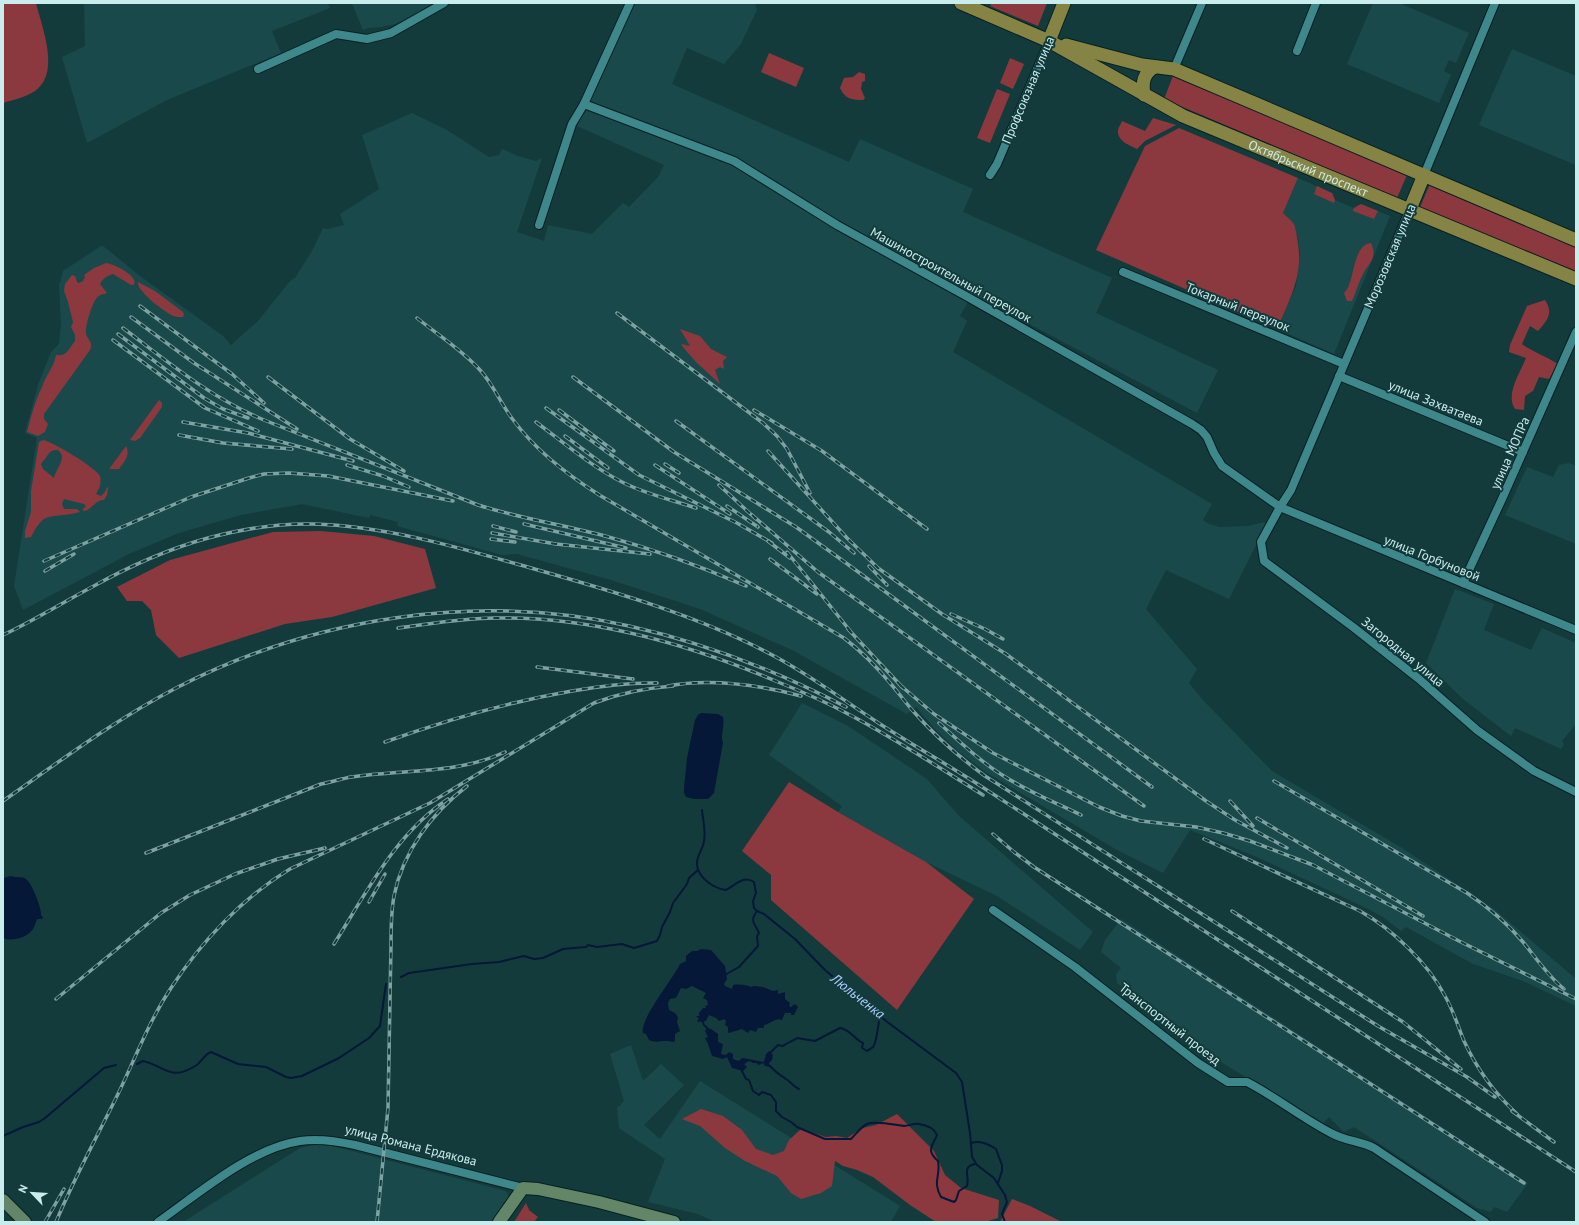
<svg xmlns="http://www.w3.org/2000/svg" width="1579" height="1225" viewBox="0 0 1579 1225" font-family="'PT Sans',sans-serif">
  <rect width="100%" height="100%" fill="#143b3c"/>
  <g fill="#1a494b">
    <path d="M 84,3 L 328,3 L 330,8 L 272,31 L 281,53 L 167,100 L 87,143 L 62,57 L 85,46 Z"/>
    <path d="M 355,3 L 433,3 L 419,12 L 395,24 L 381,27 L 368,28 L 363,30 L 352,4 Z"/>
    <path d="M 635,3 L 755,3 L 757,10 L 741,44 L 724,64 L 687,48 L 672,84 L 849,162 L 860,139 L 973,189 L 963,212 L 1112,278 L 1096,313 L 1218,370 L 1197,413 L 980,298 L 969,300 L 960,316 L 967,321 L 953,352 L 1212,504 L 1203,520 L 1207,523 L 1219,527 L 1248,526 L 1264,522 L 1267,523 L 1229,599 L 1166,570 L 1146,609 L 1197,669 L 1189,683 L 1202,699 L 1272,771 L 1402,848 L 1494,909 L 1576,979 L 1576,1006 L 1523,981 L 1473,964 L 1406,927 L 1401,931 L 1383,917 L 1364,907 L 1257,857 L 1190,830 L 1163,873 L 1117,850 L 987,773 L 958,751 L 935,729 L 916,707 L 907,714 L 792,650 L 700,609 L 611,580 L 517,554 L 502,555 L 397,526 L 398,522 L 370,515 L 369,518 L 302,504 L 241,515 L 179,533 L 129,554 L 23,610 L 14,586 L 37,438 L 25,433 L 38,385 L 51,352 L 59,344 L 61,324 L 59,285 L 63,271 L 66,269 L 101,246 L 103,246 L 140,276 L 223,336 L 231,345 L 258,321 L 290,281 L 295,278 L 312,251 L 323,228 L 328,229 L 344,225 L 340,214 L 379,189 L 362,135 L 412,113 L 447,130 L 489,157 L 499,155 L 502,149 L 518,156 L 536,161 L 542,158 L 517,232 L 544,241 L 548,225 L 592,234 L 623,203 L 629,207 L 658,177 L 664,165 L 577,126 Z"/>
    <path d="M 1373,3 L 1399,3 L 1469,33 L 1456,63 L 1449,60 L 1444,71 L 1451,75 L 1439,103 L 1347,64 Z"/>
    <path d="M 1512,49 L 1576,76 L 1576,165 L 1479,125 Z"/>
    <path d="M 1298,178 L 1332,193 L 1335,200 L 1354,208 L 1361,204 L 1390,216 L 1334,354 L 1277,329 L 1296,286 L 1300,253 L 1298,238 L 1294,224 L 1283,213 Z"/>
    <path d="M 1569,463 L 1576,466 L 1576,544 L 1505,515 L 1527,467 L 1553,477 L 1559,465 Z"/>
    <path d="M 1455,589 L 1494,604 L 1484,630 L 1531,650 L 1542,628 L 1576,643 L 1576,724 L 1562,741 L 1564,745 L 1561,749 L 1515,728 L 1511,736 L 1463,699 L 1426,663 Z"/>
    <path d="M 802,703 L 848,726 L 927,779 L 959,816 L 1093,932 L 1080,950 L 997,896 L 926,862 L 838,812 L 842,806 L 769,755 Z"/>
    <path d="M 1121,919 L 1528,1183 L 1507,1212 L 1494,1207 L 1491,1212 L 1477,1208 L 1354,1127 L 1344,1132 L 1329,1117 L 1323,1124 L 1193,1045 L 1163,1023 L 1164,1018 L 1117,983 L 1116,974 L 1121,968 L 1101,952 L 1105,940 Z"/>
    <path d="M 631,1045 L 643,1081 L 661,1064 L 684,1085 L 644,1125 L 660,1139 L 700,1081 L 900,1206 L 891,1222 L 715,1222 L 698,1214 L 648,1202 L 665,1159 L 619,1128 L 617,1108 L 624,1101 L 610,1054 Z"/>
    <path d="M 321,1143 L 502,1190 L 507,1192 L 509,1198 L 491,1222 L 183,1222 L 300,1148 Z"/>
  </g>
  <g fill="#8b393e" fill-rule="evenodd">
    <path d="M 3,3 L 36,3 C 42,28 61,73 35,91 C 26,97 13,100 3,103 Z"/>
    <path d="M 992,3 L 1047,3 L 1038,26 L 990,6 Z"/>
    <path d="M 769,53 L 804,68 L 796,87 L 761,72 Z"/>
    <path d="M 1010,58 L 1024,64 L 1013,89 L 1000,83 Z"/>
    <path d="M 859,72 L 865,74 L 865,81 L 862,82 L 861,89 L 865,98 L 863,100 C 852,100 845,99 840,88 L 844,78 L 853,77 Z"/>
    <path d="M 1173,76 L 1407,175 L 1397,198 L 1164,99 Z"/>
    <path d="M 997,89 L 1010,94 L 990,143 L 977,138 Z"/>
    <path d="M 1153,118 L 1176,125 L 1145,141 L 1137,149 C 1131,146 1117,141 1118,131 C 1118,128 1121,124 1122,121 L 1145,131 Z"/>
    <path d="M 1179,128 L 1298,178 L 1283,213 C 1286,216 1291,220 1294,224 C 1296,229 1297,237 1298,243 C 1303,276 1290,299 1277,329 L 1096,250 L 1145,146 Z"/>
    <path d="M 1430,184 L 1576,246 L 1576,273 L 1420,207 Z"/>
    <path d="M 1317,186 L 1332,193 L 1335,200 L 1334,203 L 1314,194 Z"/>
    <path d="M 1361,204 L 1378,211 L 1374,219 L 1353,211 L 1354,208 Z"/>
    <path d="M 1371,243 C 1377,257 1371,261 1364,272 C 1359,281 1356,292 1352,301 L 1347,301 L 1344,293 C 1346,291 1348,288 1349,285 C 1354,274 1355,244 1371,243 Z"/>
    <path d="M 106,263 C 114,264 139,276 134,285 L 131,285 L 113,274 C 107,276 103,278 100,284 L 107,293 C 102,295 99,294 96,299 C 92,304 85,326 86,333 C 87,340 94,342 90,350 L 44,414 L 44,419 L 48,424 L 45,432 L 38,436 L 27,432 C 31,417 35,401 42,387 C 46,375 54,367 56,355 C 67,357 69,348 75,341 L 75,335 L 71,327 L 73,322 L 68,302 L 64,291 L 65,284 L 72,275 L 75,276 L 77,282 L 79,283 L 83,281 L 85,277 L 84,275 L 94,268 Z"/>
    <path d="M 138,282 L 155,291 L 183,312 L 184,314 L 183,317 C 180,317 176,317 173,316 C 165,312 136,291 138,282 Z"/>
    <path d="M 1545,300 C 1554,314 1547,320 1538,331 L 1530,326 L 1522,344 C 1533,352 1546,356 1558,364 L 1549,379 L 1539,377 L 1533,391 L 1525,396 L 1524,410 L 1515,409 C 1505,395 1520,373 1526,358 L 1509,352 L 1510,345 L 1527,306 Z"/>
    <path d="M 680,329 L 700,336 L 711,349 L 727,357 L 723,361 L 724,369 L 720,367 L 715,370 L 720,384 L 696,362 L 682,346 L 681,344 L 690,346 Z"/>
    <path d="M 159,400 L 162,403 L 162,407 L 140,438 L 135,441 L 130,440 Z"/>
    <path d="M 43,440 C 52,441 96,468 100,476 C 102,483 99,489 96,494 L 101,496 L 105,492 L 107,487 L 108,488 L 107,495 L 104,500 C 96,499 92,509 85,511 L 82,510 L 86,506 L 84,504 L 64,499 L 62,504 L 64,509 L 77,509 L 80,512 C 77,513 75,513 71,514 C 47,518 44,512 31,537 L 25,538 L 25,531 L 31,512 L 31,491 L 39,442 ZM 54,450 L 58,450 C 68,458 56,468 54,478 L 43,469 L 41,464 L 50,452 Z"/>
    <path d="M 126,446 C 131,455 124,462 119,469 L 109,469 Z"/>
    <path d="M 321,531 L 374,536 L 425,549 L 436,588 L 332,617 L 285,624 L 179,658 L 156,635 L 151,610 L 142,601 L 127,601 L 117,587 L 170,560 L 273,532 Z"/>
    <path d="M 789,782 L 838,812 L 926,862 L 974,899 L 897,1010 L 771,900 L 771,875 L 742,851 Z"/>
    <path d="M 701,1109 L 723,1116 L 742,1130 L 756,1149 L 773,1155 L 784,1151 L 789,1140 L 801,1129 L 826,1137 L 836,1136 L 847,1138 L 862,1128 L 876,1125 L 897,1114 L 934,1151 L 945,1175 L 961,1188 L 999,1200 L 998,1218 L 985,1222 L 936,1222 L 910,1205 L 873,1177 L 857,1170 L 843,1166 L 835,1161 L 832,1186 L 821,1193 L 801,1199 L 791,1193 L 777,1176 L 745,1161 L 725,1148 L 700,1126 L 682,1119 Z"/>
    <path d="M 1012,1199 L 1030,1206 L 1062,1222 L 1000,1222 Z"/>
    <path d="M 526,1203 L 529,1210 L 538,1217 L 534,1222 L 514,1222 Z"/>
  </g>
  <g fill="#051837">
    <path d="M 701,713 L 718,714 L 723,717 C 725,727 720,735 723,743 L 714,793 L 708,799 L 694,799 L 686,797 L 684,793 L 684,788 L 687,758 L 695,720 L 698,715 Z"/>
    <path d="M 11,876 C 16,878 22,876 26,879 C 32,883 42,909 41,915 L 43,917 L 42,919 L 37,919 C 36,922 35,926 33,929 C 27,938 12,942 3,938 L 3,878 Z"/>
    <path d="M 701,949 L 711,950 L 725,966 L 727,979 L 724,984 L 725,986 L 732,989 L 733,985 C 737,984 748,985 751,987 L 754,986 L 763,987 L 773,991 L 778,990 L 778,994 L 785,992 L 785,999 L 790,1003 L 789,1006 L 791,1007 L 795,1004 L 798,1007 L 794,1015 L 791,1015 L 791,1013 L 785,1013 L 782,1020 C 776,1017 771,1024 764,1025 L 764,1028 L 758,1028 L 756,1032 L 750,1030 L 748,1033 L 742,1029 L 729,1033 L 728,1032 L 728,1027 L 725,1025 L 726,1021 L 724,1019 L 719,1021 L 716,1018 L 709,1015 L 706,1021 L 698,1022 L 697,1021 L 699,1019 L 696,1016 L 699,1016 L 699,1013 L 703,1008 L 706,1008 L 705,1006 L 708,1005 L 707,1000 L 703,998 L 706,993 L 692,986 L 686,989 L 681,988 L 676,998 L 670,999 L 668,1003 L 669,1010 L 675,1013 L 678,1017 L 677,1022 L 680,1031 L 675,1034 L 675,1041 L 673,1042 C 664,1039 657,1044 649,1040 L 646,1034 L 643,1033 C 639,1020 673,979 680,964 L 686,961 L 686,956 L 692,951 L 697,951 Z"/>
    <path d="M 707,1028 L 711,1029 L 718,1034 L 718,1042 L 723,1044 L 721,1054 L 726,1055 L 729,1052 L 733,1054 L 733,1059 L 738,1061 L 743,1058 L 764,1062 L 766,1054 L 769,1051 L 773,1055 L 772,1060 L 769,1063 L 771,1067 L 765,1066 L 763,1063 L 759,1065 L 756,1063 L 753,1063 L 749,1061 L 744,1064 L 747,1067 L 743,1071 L 732,1068 L 727,1057 L 723,1059 L 712,1056 L 708,1044 L 705,1038 L 708,1037 L 705,1031 Z"/>
  </g>
  <g fill="none" stroke-linecap="round" stroke-linejoin="round">
    <g stroke="#051837" stroke-width="2">
      <path d="M 702,810 C 703,820 706,831 704,841 C 703,850 696,856 697,865 C 698,878 715,889 726,890 C 736,885 743,875 754,882 L 756,893 L 753,901 L 754,908 L 757,911 L 764,914 L 795,939 L 825,970 L 886,1021 L 956,1073 L 962,1082 L 970,1133 L 972,1157 L 977,1165 L 994,1178 L 1005,1195 L 1007,1202 L 1002,1214 L 1005,1222"/>
      <path d="M 725,975 L 739,967 L 758,946 L 757,936 L 759,933 C 755,923 749,922 757,911"/>
      <path d="M 401,977 L 409,973 L 472,964 L 499,962 L 524,956 L 534,959 L 543,958 L 563,949 L 586,947 L 588,945 L 597,947 L 622,944 L 634,948 L 657,941 L 660,935 L 662,927 L 670,912 L 673,903 L 687,884 L 689,878 L 698,870"/>
      <path d="M 702,1020 L 704,1025 L 708,1029"/>
      <path d="M 770,1053 L 778,1045 L 783,1046 C 787,1042 792,1042 797,1038 L 815,1041 L 840,1028 C 850,1029 855,1040 863,1043 L 862,1048 L 867,1051 C 869,1049 871,1049 873,1047 C 876,1044 879,1023 879,1018 L 881,1016"/>
      <path d="M 137,1064 L 143,1061 C 167,1067 170,1082 197,1065 C 202,1061 205,1054 211,1052 L 238,1064 L 266,1067 L 286,1077 L 291,1078 L 302,1076 L 339,1058 L 369,1038 L 380,1026 L 386,984"/>
      <path d="M 770,1066 C 776,1073 779,1074 786,1079 C 791,1082 794,1087 799,1089"/>
      <path d="M 741,1069 L 746,1079 L 749,1080 L 753,1091 L 759,1095 L 762,1092 L 771,1095 L 776,1102 L 776,1111 L 782,1117 L 791,1122 L 797,1127 L 825,1139 L 851,1139 C 856,1134 861,1127 867,1124 C 875,1120 895,1125 904,1126 C 909,1126 914,1123 919,1124 C 926,1125 934,1128 937,1135 C 932,1147 926,1150 938,1161 C 941,1176 932,1181 941,1197 L 954,1202 L 956,1200 L 959,1191 L 967,1186 C 970,1176 961,1167 975,1164"/>
      <path d="M 3,1136 L 23,1127 L 39,1122 L 45,1118 L 104,1068 L 116,1065"/>
      <path d="M 971,1143 C 980,1140 988,1144 996,1149 L 1002,1165 L 1002,1171 L 998,1183"/>
    </g>
    <defs>
      <g id="street">
        <path d="M 1297,51 L 1316,3"/>
        <path d="M 258,69 L 336,34 L 367,39 L 391,33 L 444,3"/>
        <path d="M 1174,69 L 1202,3"/>
        <path d="M 584,104 L 734,161 L 837,225 L 966,296 L 1192,424 L 1201,430 L 1207,437 L 1214,453 L 1222,466 L 1280,507 L 1576,630"/>
        <path d="M 990,175 L 997,164 L 1049,41"/>
        <path d="M 1424,175 L 1495,3"/>
        <path d="M 1410,209 L 1291,490 L 1280,507 L 1261,542 L 1264,561 L 1353,627 L 1419,679 L 1477,730 L 1534,771 L 1576,792"/>
        <path d="M 539,225 L 572,124 L 584,104 L 630,3"/>
        <path d="M 1123,272 L 1344,364"/>
        <path d="M 1339,376 L 1523,452"/>
        <path d="M 1463,583 L 1502,499 L 1576,332"/>
        <path d="M 993,910 L 1075,967 L 1198,1063 L 1228,1082 L 1247,1082 C 1276,1097 1302,1118 1331,1133 C 1345,1141 1360,1141 1374,1148 L 1485,1222"/>
        <path d="M 158,1222 C 198,1194 251,1148 300,1141 C 319,1138 337,1141 355,1145 L 523,1188"/>
      </g>
      <g id="secondary">
        <path d="M 3,1200 L 25,1222"/>
        <path d="M 499,1222 L 523,1188 L 538,1189 L 599,1202 L 674,1222"/>
      </g>
      <g id="primary">
        <path id="s1" d="M 961,3 L 1049,41 L 1183,116 L 1576,279"/>
        <path d="M 1049,41 L 1064,3"/>
        <path d="M 1066,45 L 1142,65 L 1174,69 L 1576,240"/>
        <path d="M 1144,95 C 1142,83 1143,73 1155,67"/>
        <path d="M 1410,209 L 1424,175"/>
      </g>
    </defs>
    <use href="#street" stroke="#082021" stroke-width="10"/>
    <use href="#secondary" stroke="#082021" stroke-width="14"/>
    <use href="#primary" stroke="#082021" stroke-width="15"/>
    <use href="#street" stroke="#3e878b" stroke-width="8"/>
    <use href="#secondary" stroke="#628667" stroke-width="12"/>
    <use href="#primary" stroke="#858444" stroke-width="13"/>
    <defs>
      <g id="rail">
        <path d="M 140,306 L 232,374 L 264,403"/>
        <path d="M 617,313 L 763,423 L 777,436 L 787,449 L 810,493"/>
        <path d="M 131,317 L 194,363 L 297,429"/>
        <path d="M 417,318 C 438,335 462,350 480,370 C 494,385 501,405 514,421 C 537,452 569,476 601,496 L 844,638 C 861,651 876,666 890,683 C 898,692 905,702 913,711 C 935,736 959,757 985,776 L 1378,1026 L 1467,1077 L 1495,1097"/>
        <path d="M 123,328 C 168,362 211,398 264,420 L 478,505 C 519,518 563,525 605,536 C 653,549 700,566 746,586"/>
        <path d="M 118,334 L 204,398 L 223,409 L 248,418"/>
        <path d="M 113,340 L 205,408 L 258,431"/>
        <path d="M 268,377 L 350,439 L 404,471"/>
        <path d="M 573,377 L 674,452 L 796,527 L 846,563 L 1152,787"/>
        <path d="M 546,408 L 639,475 L 737,523 L 772,543"/>
        <path d="M 559,410 L 614,451"/>
        <path d="M 754,410 L 822,451 L 927,529"/>
        <path d="M 676,421 L 829,532 L 854,553"/>
        <path d="M 183,422 L 248,433 L 353,461"/>
        <path d="M 536,422 C 564,443 592,467 624,483 C 646,494 672,500 696,508"/>
        <path d="M 179,435 L 223,443 L 292,449"/>
        <path d="M 565,436 L 608,468"/>
        <path d="M 768,451 L 847,538 L 878,568 L 942,614 L 1006,654 L 1206,801 L 1235,820 L 1287,848"/>
        <path d="M 665,464 L 679,473"/>
        <path d="M 347,465 L 383,476 L 409,487"/>
        <path d="M 655,465 L 730,514"/>
        <path d="M 719,485 L 756,519"/>
        <path d="M 727,506 L 758,527"/>
        <path d="M 752,515 L 818,572 L 1144,806"/>
        <path d="M 524,524 L 626,548"/>
        <path d="M 493,526 L 516,532"/>
        <path d="M 492,533 L 556,544 L 650,554"/>
        <path d="M 491,539 L 515,542"/>
        <path d="M 768,541 L 790,558"/>
        <path d="M 787,552 L 851,632"/>
        <path d="M 770,559 L 817,594"/>
        <path d="M 44,561 L 191,497 L 249,478 L 264,474 L 289,473 L 328,476 L 453,501"/>
        <path d="M 869,566 L 887,585"/>
        <path d="M 45,571 L 74,554"/>
        <path d="M 951,614 L 985,629 L 1003,639"/>
        <path d="M 398,628 C 430,624 462,618 495,618 C 592,616 689,644 778,682 C 803,692 828,703 852,716 C 897,740 940,768 983,795"/>
        <path d="M 848,629 L 903,688"/>
        <path d="M 3,635 C 33,621 62,603 92,587 C 128,567 168,549 208,538 C 242,529 278,523 313,524 C 387,526 460,548 531,568 C 612,591 700,616 774,656 C 810,675 843,700 877,722 C 909,743 943,762 976,783 L 1576,1172"/>
        <path d="M 537,667 L 633,679"/>
        <path d="M 900,685 L 934,714 L 993,753 L 1099,807 L 1122,816 L 1141,821 L 1196,827 L 1223,833 L 1250,841 L 1313,865 L 1459,941 L 1576,999"/>
        <path d="M 668,686 C 709,678 761,685 801,696"/>
        <path d="M 939,723 C 957,739 975,757 996,771 C 1022,789 1052,801 1081,815"/>
        <path d="M 385,742 C 446,720 508,702 572,691 C 601,686 628,682 657,683"/>
        <path d="M 1274,781 L 1467,893 C 1488,907 1507,923 1523,942 C 1536,958 1548,976 1564,989"/>
        <path d="M 3,801 C 60,761 116,719 178,687 C 315,617 478,592 629,626 C 705,643 777,671 846,707"/>
        <path d="M 1230,801 L 1253,826"/>
        <path d="M 1257,818 L 1423,916"/>
        <path d="M 993,834 L 1014,852 L 1034,867 L 1524,1183"/>
        <path d="M 1204,839 L 1360,911 C 1392,929 1428,963 1445,996 C 1453,1010 1458,1026 1464,1041 C 1477,1069 1494,1093 1517,1114"/>
        <path d="M 146,853 L 321,784 C 331,782 341,779 351,777 C 403,769 456,775 505,752"/>
        <path d="M 369,902 L 385,874"/>
        <path d="M 1232,911 L 1403,1022 L 1461,1069"/>
        <path d="M 334,944 C 367,892 395,834 448,799"/>
        <path d="M 56,999 L 161,913 L 190,895 L 235,874 L 278,859 L 325,848"/>
        <path d="M 1512,1111 L 1554,1142"/>
        <path d="M 45,1222 L 64,1189"/>
        <path d="M 56,1222 C 74,1178 97,1137 118,1094 C 135,1059 149,1021 171,988 C 201,942 242,898 290,869 L 430,803 L 594,703 C 620,693 645,688 673,686"/>
        <path d="M 377,1222 L 388,1108 L 391,945 C 391,928 391,912 394,896 C 403,851 432,813 467,786"/>
      </g>
    </defs>
    <use href="#rail" stroke="#7da2a3" stroke-width="3.5"/>
    <use href="#rail" stroke="#143b3c" stroke-width="2" stroke-dasharray="6" stroke-linecap="butt"/>
  </g>
  <g text-anchor="middle" dominant-baseline="central" stroke-width="4" stroke-linejoin="round" paint-order="stroke">
    <g font-size="13" fill="#c9eced" stroke="#143b3c">
      <text transform="translate(1028 90) rotate(-67)">Профсоюзная улица</text>
      <text stroke="none"><textPath href="#s1" startOffset="385">Октябрьский проспект</textPath></text>
      <text transform="translate(1390 256) rotate(-67)">Морозовская улица</text>
      <text transform="translate(951 275) rotate(29)">Машиностроительный переулок</text>
      <text transform="translate(1238 307) rotate(22)">Токарный переулок</text>
      <text transform="translate(1436 403) rotate(22)">улица Захватаева</text>
      <text transform="translate(1510 453) rotate(-66)">улица МОПРа</text>
      <text transform="translate(1432 558) rotate(22)">улица Горбуновой</text>
      <text transform="translate(1403 652) rotate(39)">Загородная улица</text>
      <text transform="translate(1170 1024) rotate(38)">Транспортный проезд</text>
      <text transform="translate(411 1145) rotate(14)">улица Романа Ердякова</text>
    </g>
    <g font-size="14" font-style="italic" fill="#acccfe" stroke="#143b3c">
      <text transform="translate(858 996) rotate(38)">Люльченка</text>
    </g>
  </g>
  <rect width="1579" height="1225" fill="none" stroke="#c9eced" stroke-width="8"/>
  <g transform="translate(32 1193) rotate(295)" stroke="#143b3c" stroke-width="3" paint-order="stroke">
  <path d="M0-3L7 15L0 10L-7 15Z" fill="#c9eced"/>
  <text y="-6" font-size="11" font-weight="bold" text-anchor="middle" fill="#c9eced">N</text>
  </g>
</svg>
